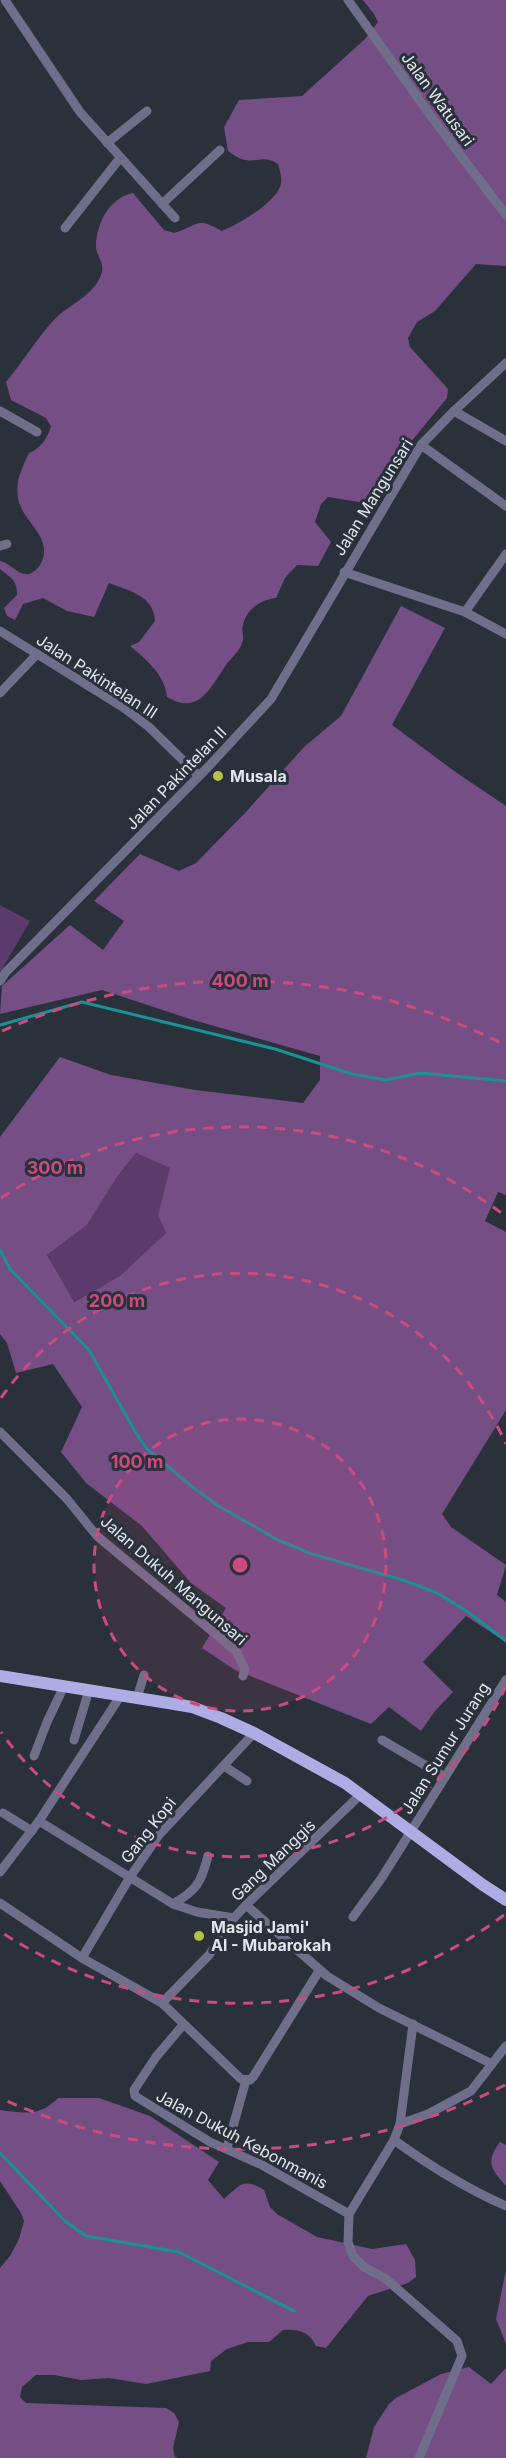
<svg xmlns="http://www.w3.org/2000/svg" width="506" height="2458" viewBox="0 0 506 2458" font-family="Inter,sans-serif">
  <rect width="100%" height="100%" fill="#2a313b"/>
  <g fill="#5d3a6c">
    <path d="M 0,905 L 30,921 L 1,971 L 0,970 Z"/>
    <path d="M 136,1153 L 171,1168 L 158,1215 L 166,1233 L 120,1277 L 73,1302 L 47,1255 L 87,1225 L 117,1177 Z"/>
  </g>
  <g fill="#754e85" fill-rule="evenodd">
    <path d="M 363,0 L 506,0 L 506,266 L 476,264 L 435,311 L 417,322 L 408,338 L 410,347 L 448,389 L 447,398 L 387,471 L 379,487 L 368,501 L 359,502 L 328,497 L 321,504 L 315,522 L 331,542 L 318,566 L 297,565 L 285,578 L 276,598 C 262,599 246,609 243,625 C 241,631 245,637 242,643 C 240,651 231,658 226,665 C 210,688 199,716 167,697 C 165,675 146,659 130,646 L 139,642 L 155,621 C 154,596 130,591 109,583 L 94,617 L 67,611 L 43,598 L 23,604 L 15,620 L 7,616 L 4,608 L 17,595 C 18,581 10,577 0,569 L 0,561 C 10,563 19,576 29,574 C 33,573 38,568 40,565 C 55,539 25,524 19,502 C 14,483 21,470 29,453 C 41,448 47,439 51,426 L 46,418 L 11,400 L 6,382 C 23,362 36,339 54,320 C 70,303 95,296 102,272 C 104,261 96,256 96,246 C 96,224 110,197 133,193 L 164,230 L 174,233 C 200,225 195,216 222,231 C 239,224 273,204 280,187 C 283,180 280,171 278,164 C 258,151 254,171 228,151 L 224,127 L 239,100 L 302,96 L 365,39 L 378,22 L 374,14 Z"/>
    <path d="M 401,606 L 445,628 L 392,725 L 457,773 L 506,806 L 506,1195 L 498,1192 L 485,1221 L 506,1232 L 506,1410 L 442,1514 L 451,1527 L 506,1565 L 497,1595 L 506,1602 L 506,1642 L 466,1616 L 423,1662 L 453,1692 L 435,1711 L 421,1731 L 389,1707 L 371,1724 L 235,1670 L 202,1648 L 226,1608 L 191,1583 L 142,1526 L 86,1483 L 61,1452 L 82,1407 L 53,1364 L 16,1373 L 7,1343 L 0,1334 L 0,1137 L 60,1057 L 111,1075 L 195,1090 L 303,1103 L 320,1080 L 320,1056 L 193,1020 L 102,990 L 0,1014 L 2,986 L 70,925 L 103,950 L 124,921 L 94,901 L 140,854 L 179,871 L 196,863 L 246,812 L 304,747 L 341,716 ZM 136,1153 L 170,1168 L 158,1215 L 166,1233 L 120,1276 L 74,1302 L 47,1255 L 87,1225 L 117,1177 Z"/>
    <path d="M 58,2098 L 99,2098 L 150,2116 L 219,2162 L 208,2180 L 224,2199 C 240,2185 243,2177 264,2190 L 270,2207 L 277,2214 L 317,2237 L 372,2249 L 406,2244 L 415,2260 L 416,2277 L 408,2283 L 368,2296 L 326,2348 L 316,2346 C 309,2331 298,2329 283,2330 L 269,2342 L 248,2342 L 227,2349 L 211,2361 L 210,2371 L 146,2384 L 109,2378 L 81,2380 L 54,2375 L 36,2375 L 22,2387 L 20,2397 L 26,2403 L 166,2408 L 174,2413 L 179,2422 L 173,2448 L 175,2457 L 178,2458 L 0,2458 L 0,2268 L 10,2256 L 19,2239 L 24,2221 L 21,2213 L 0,2181 L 0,2110 C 25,2113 39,2117 58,2098 Z"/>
    <path d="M 500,2142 L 506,2145 L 506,2186 C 491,2169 485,2162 500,2142 Z"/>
    <path d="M 506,2270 L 506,2344 L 496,2319 Z"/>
    <path d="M 469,2367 L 491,2384 L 506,2368 L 506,2458 L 366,2458 L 374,2427 L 389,2404 L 396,2398 L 441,2374 Z"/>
  </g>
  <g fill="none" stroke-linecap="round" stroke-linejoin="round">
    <g stroke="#1a9196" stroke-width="3">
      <path d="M 0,1025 L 82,1002 L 275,1049 L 352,1074 L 386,1080 L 420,1073 L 506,1081"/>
      <path d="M 0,1250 L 10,1269 L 89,1350 L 136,1433 L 147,1449 L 190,1485 L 217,1505 L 278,1540 L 312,1554 L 403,1580 L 437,1593 L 468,1612 L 506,1641"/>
      <path d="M 0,2153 L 65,2221 L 86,2236 L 179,2252 L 294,2311"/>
    </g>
    <g stroke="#706f8b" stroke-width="9">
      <path d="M 5,0 L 80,112 L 175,218"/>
      <path d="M 348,0 L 433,119 L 506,215"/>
      <path d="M 107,143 L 147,111"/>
      <path d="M 162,204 L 220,150"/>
      <path d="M 65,228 L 120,158"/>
      <path d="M 0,411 L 37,432"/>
      <path d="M 454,411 L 506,441"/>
      <path d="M 421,445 L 506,506"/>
      <path d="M 0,546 L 7,544"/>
      <path d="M 344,572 L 465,612 L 506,634"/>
      <path d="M 465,612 L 506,554"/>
      <path d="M 0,631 L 124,708 L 149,727 L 199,776"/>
      <path d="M 0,693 L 37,654"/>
      <path d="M 0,981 L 5,973 L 209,766 L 271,699 L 421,445 L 454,411 L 506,363"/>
      <path d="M 0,1432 L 67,1499 L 97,1536 L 236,1651 L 245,1669 L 243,1676"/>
      <path d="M 137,1698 L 144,1675"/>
      <path d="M 74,1740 L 89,1690"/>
      <path d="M 382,1740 L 445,1777"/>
      <path d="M 34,1756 L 47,1722 L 64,1686"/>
      <path d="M 224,1766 L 247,1781"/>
      <path d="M 3,1813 L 32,1831"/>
      <path d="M 39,1821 L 173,1904 L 197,1912 L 234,1918"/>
      <path d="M 0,1872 L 39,1821 L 121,1695"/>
      <path d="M 0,1903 L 82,1958 L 162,2003 L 241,2079 L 250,2080 L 253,2077 L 319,1971"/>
      <path d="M 173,1904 C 197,1890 201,1883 208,1856"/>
      <path d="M 246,1905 L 327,1976 L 379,2008 L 492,2064"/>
      <path d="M 353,1917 L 381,1879 L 506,1680"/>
      <path d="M 82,1958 L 130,1877 L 159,1835 L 254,1733"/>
      <path d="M 162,2003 L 209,1955 L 234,1918 L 246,1905 L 360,1795"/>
      <path d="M 183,2025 L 156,2057 L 134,2090 L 135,2096 L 210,2142 L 262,2165 L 349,2214"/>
      <path d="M 400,2124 L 413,2024"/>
      <path d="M 394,2140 C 430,2166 465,2188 506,2206"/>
      <path d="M 227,2148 L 246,2080"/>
      <path d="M 419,2458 L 462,2356 L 457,2341 L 386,2279 L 364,2267 L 353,2256 L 348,2242 L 349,2214 L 394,2140 L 400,2124 L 428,2114 L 471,2091 L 506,2046"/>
    </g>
    <path stroke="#aeace5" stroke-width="12" d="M 0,1676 L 162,1702 L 192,1707 L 221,1718 L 254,1733 L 345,1783 L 483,1885 L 506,1900"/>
  </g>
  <circle cx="240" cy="1565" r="146" fill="#ca4c7f" fill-opacity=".12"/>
  <g fill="none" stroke="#ca4c7f" stroke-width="3" stroke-dasharray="10 8">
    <circle cx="240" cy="1565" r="146"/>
    <path d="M506 1686A292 292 0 0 1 1 1732M1 1398A292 292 0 0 1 506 1444"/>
    <path d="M504 1915A438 438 0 0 1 1 1932M1 1198A438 438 0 0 1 504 1215"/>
    <path d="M505 2085A584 584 0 0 1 2 2099M2 1031A584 584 0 0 1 505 1045"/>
  </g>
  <g fill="#b8c146" stroke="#2a313b" stroke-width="2">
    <circle cx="218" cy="776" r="6"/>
    <circle cx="199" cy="1936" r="6"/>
  </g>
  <g text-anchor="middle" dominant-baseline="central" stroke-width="6" stroke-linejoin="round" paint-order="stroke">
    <g font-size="16" fill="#e1e6ec" stroke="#2a313b">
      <text transform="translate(438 99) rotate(54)">Jalan Watusari</text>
      <text transform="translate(373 497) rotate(-58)">Jalan Mangunsari</text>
      <text transform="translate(97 676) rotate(33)">Jalan Pakintelan III</text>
      <text transform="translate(176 778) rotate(-46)">Jalan Pakintelan II</text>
      <text transform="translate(174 1580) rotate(41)">Jalan Dukuh Mangunsari</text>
      <text transform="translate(445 1748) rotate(-58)">Jalan Sumur Jurang</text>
      <text transform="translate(148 1830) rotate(-52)">Gang Kopi</text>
      <text transform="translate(273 1860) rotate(-44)">Gang Manggis</text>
      <text transform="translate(242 2139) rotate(28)">Jalan Dukuh Kebonmanis</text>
    </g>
    <g font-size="16" font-weight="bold" fill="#e1e6ec" stroke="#2a313b" text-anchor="start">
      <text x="230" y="776">Musala</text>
      <text x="211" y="1927">Masjid Jami'<tspan x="211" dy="18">Al - Mubarokah</tspan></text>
    </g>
  </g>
  <circle cx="240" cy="1565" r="9" fill="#ca4c7f" stroke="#2a313b" stroke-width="3"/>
  <g font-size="18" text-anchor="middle" font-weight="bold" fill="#ca4c7f" stroke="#2a313b" stroke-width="6" stroke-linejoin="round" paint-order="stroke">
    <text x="240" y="987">400 m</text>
    <text x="55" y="1174">300 m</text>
    <text x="117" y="1307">200 m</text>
    <text x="137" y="1468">100 m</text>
  </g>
</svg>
